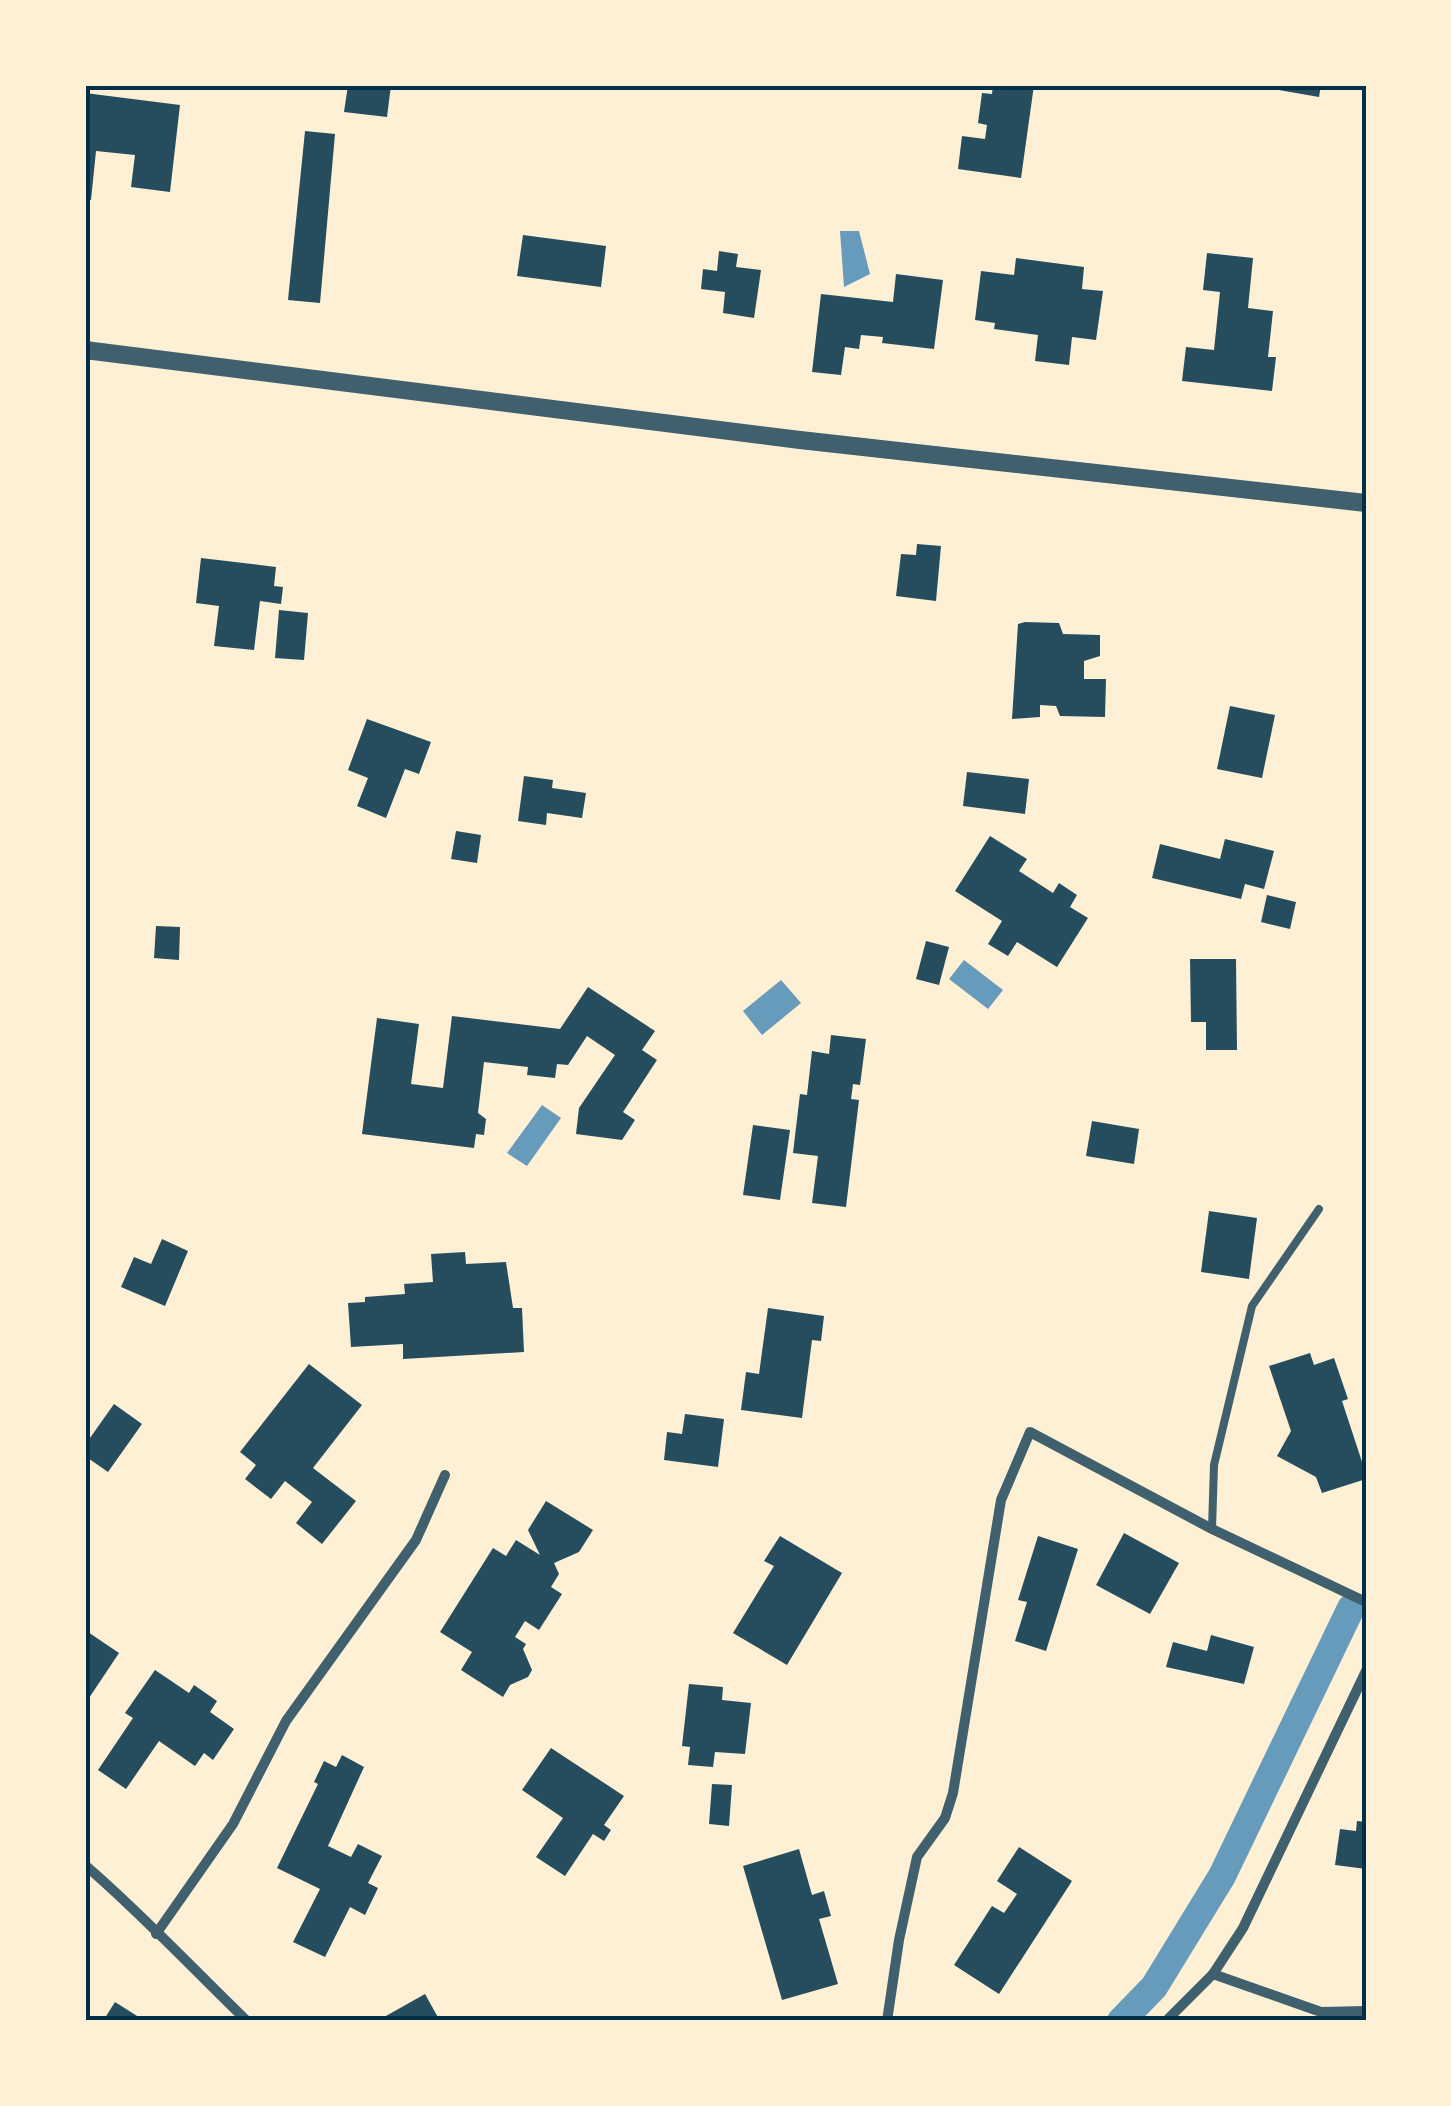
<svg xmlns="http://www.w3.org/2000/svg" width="1451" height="2106" viewBox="0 0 1451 2106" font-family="'Varela Round',sans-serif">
  <rect width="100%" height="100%" fill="#fdf0d5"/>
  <g fill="#669bbc">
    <path d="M 840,231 L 859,231 L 870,274 L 844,287 Z"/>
    <path d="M 964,960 L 1003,990 L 988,1009 L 949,979 Z"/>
    <path d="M 781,980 L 801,1003 L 762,1035 L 743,1011 Z"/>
    <path d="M 542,1105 L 561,1118 L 527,1166 L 507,1153 Z"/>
  </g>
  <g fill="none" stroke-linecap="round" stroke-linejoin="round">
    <path stroke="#669bbc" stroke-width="28" d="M 1121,2021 L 1154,1987 L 1222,1876 L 1351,1608"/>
  </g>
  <g fill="#264d5e">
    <path d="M 348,85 L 391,85 L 387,117 L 344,112 Z"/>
    <path d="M 993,85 L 1034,85 L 1021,178 L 958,169 L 962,136 L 985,139 L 987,125 L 978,123 L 982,93 L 992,94 Z"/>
    <path d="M 1249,85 L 1321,85 L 1319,97 Z"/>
    <path d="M 85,93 L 180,105 L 170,192 L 131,187 L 135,155 L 96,151 L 91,200 L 85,199 Z"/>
    <path d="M 305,131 L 335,134 L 320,303 L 288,300 Z"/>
    <path d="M 523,235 L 606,246 L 601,287 L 517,276 Z"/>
    <path d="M 719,251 L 738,254 L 736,267 L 761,270 L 754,318 L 723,313 L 725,292 L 701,289 L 703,269 L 717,271 Z"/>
    <path d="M 1207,253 L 1253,258 L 1248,308 L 1273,311 L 1268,357 L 1276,357 L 1272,391 L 1182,381 L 1186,347 L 1214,350 L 1220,292 L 1203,290 Z"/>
    <path d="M 1016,258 L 1084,267 L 1082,289 L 1103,291 L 1096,340 L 1072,337 L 1069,365 L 1035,361 L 1038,335 L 994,329 L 995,323 L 975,320 L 981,271 L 1014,275 Z"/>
    <path d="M 896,274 L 943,280 L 934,349 L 882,343 L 883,337 L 861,335 L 859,349 L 845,347 L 841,375 L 812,372 L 821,294 L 893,302 Z"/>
    <path d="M 917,544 L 941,546 L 936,601 L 896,596 L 901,554 L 916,555 Z"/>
    <path d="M 201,558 L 276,567 L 274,586 L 283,587 L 281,604 L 260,601 L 254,650 L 214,646 L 219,606 L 196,603 Z"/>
    <path d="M 279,610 L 308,613 L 304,660 L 275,658 Z"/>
    <path d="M 1025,622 L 1059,623 L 1063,634 L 1100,635 L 1100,656 L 1084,661 L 1084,679 L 1106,679 L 1105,717 L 1060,716 L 1056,706 L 1040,705 L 1040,717 L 1012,719 L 1018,624 Z"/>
    <path d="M 1230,706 L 1275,715 L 1262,778 L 1217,769 Z"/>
    <path d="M 367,719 L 431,742 L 419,774 L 405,769 L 386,818 L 357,806 L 368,778 L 348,770 Z"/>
    <path d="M 967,772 L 1029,779 L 1025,814 L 963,806 Z"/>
    <path d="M 524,776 L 553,780 L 552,788 L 586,793 L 582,818 L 547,813 L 546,825 L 518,821 Z"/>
    <path d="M 456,831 L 481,835 L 477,863 L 451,859 Z"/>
    <path d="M 990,836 L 1027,859 L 1019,871 L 1053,893 L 1059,883 L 1077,895 L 1070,907 L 1088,918 L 1057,967 L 1017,942 L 1008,956 L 988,944 L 1002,921 L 955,891 Z"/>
    <path d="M 1225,839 L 1274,851 L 1264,889 L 1245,884 L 1241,899 L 1152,878 L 1160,844 L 1220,859 Z"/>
    <path d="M 1267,895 L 1296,902 L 1290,929 L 1261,922 Z"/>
    <path d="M 156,926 L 180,927 L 179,960 L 154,958 Z"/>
    <path d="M 926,941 L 949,947 L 939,985 L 916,979 Z"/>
    <path d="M 1190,959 L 1236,959 L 1237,1050 L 1206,1050 L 1206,1022 L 1191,1022 Z"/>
    <path d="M 588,987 L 655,1031 L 642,1050 L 657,1060 L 623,1112 L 635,1120 L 622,1140 L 576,1134 L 579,1108 L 615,1055 L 587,1036 L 568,1065 L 557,1064 L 555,1078 L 527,1075 L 528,1067 L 484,1062 L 478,1113 L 486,1119 L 484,1135 L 476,1134 L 474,1148 L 362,1134 L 377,1018 L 419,1024 L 411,1084 L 443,1088 L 452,1016 L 560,1029 Z"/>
    <path d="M 831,1035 L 866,1039 L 860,1085 L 853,1084 L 851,1099 L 859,1100 L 846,1207 L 812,1203 L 818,1156 L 793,1153 L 800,1094 L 807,1095 L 812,1051 L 829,1054 Z"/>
    <path d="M 1092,1121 L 1139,1129 L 1134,1164 L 1086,1156 Z"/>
    <path d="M 753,1125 L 790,1130 L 780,1200 L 743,1195 Z"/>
    <path d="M 1209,1211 L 1257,1218 L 1249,1279 L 1201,1272 Z"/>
    <path d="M 162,1239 L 188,1251 L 165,1306 L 121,1287 L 134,1257 L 151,1264 Z"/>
    <path d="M 465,1252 L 466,1264 L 506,1262 L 513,1308 L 522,1308 L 524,1352 L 403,1359 L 403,1344 L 351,1347 L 348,1303 L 365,1302 L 365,1297 L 405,1294 L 404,1284 L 433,1282 L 431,1254 Z"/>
    <path d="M 768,1308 L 824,1316 L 821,1341 L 812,1340 L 802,1418 L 741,1410 L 746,1372 L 759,1374 Z"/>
    <path d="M 1310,1353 L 1314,1365 L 1334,1358 L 1348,1399 L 1342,1401 L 1366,1474 L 1366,1479 L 1322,1493 L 1316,1477 L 1277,1456 L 1291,1431 L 1269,1366 Z"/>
    <path d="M 309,1364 L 362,1405 L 313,1468 L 356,1501 L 322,1544 L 296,1523 L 312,1502 L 285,1481 L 271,1499 L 245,1479 L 256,1465 L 240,1452 Z"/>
    <path d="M 114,1404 L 142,1424 L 108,1472 L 85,1456 L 85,1445 Z"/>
    <path d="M 685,1414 L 724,1419 L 718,1467 L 664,1460 L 667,1432 L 682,1434 Z"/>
    <path d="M 546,1501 L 593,1530 L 579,1552 L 554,1563 L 559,1574 L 551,1587 L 562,1594 L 539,1630 L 525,1621 L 515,1637 L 526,1644 L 523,1649 L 532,1670 L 528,1677 L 510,1685 L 503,1697 L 461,1670 L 472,1652 L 440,1632 L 493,1548 L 506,1556 L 516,1540 L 540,1555 L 528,1530 Z"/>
    <path d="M 1124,1533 L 1179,1563 L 1150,1614 L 1096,1585 Z"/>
    <path d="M 780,1536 L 842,1573 L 787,1665 L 733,1633 L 774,1566 L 764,1561 Z"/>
    <path d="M 1038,1536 L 1078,1549 L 1046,1651 L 1015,1641 L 1027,1602 L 1018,1600 Z"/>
    <path d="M 85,1630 L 119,1653 L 85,1704 Z"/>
    <path d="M 1211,1635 L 1254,1647 L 1244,1684 L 1166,1667 L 1173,1642 L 1207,1651 Z"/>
    <path d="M 155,1670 L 189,1693 L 194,1685 L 217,1701 L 210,1712 L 234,1729 L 213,1760 L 204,1753 L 195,1766 L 159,1741 L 126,1789 L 98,1770 L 133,1718 L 125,1713 Z"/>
    <path d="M 689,1684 L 723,1687 L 722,1700 L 751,1703 L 745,1754 L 715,1752 L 713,1767 L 688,1765 L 690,1747 L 682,1746 Z"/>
    <path d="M 551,1748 L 624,1796 L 604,1825 L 611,1830 L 604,1841 L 593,1834 L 565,1876 L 536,1857 L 563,1818 L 522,1790 Z"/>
    <path d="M 342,1755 L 364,1767 L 328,1846 L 351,1857 L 358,1844 L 382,1856 L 368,1883 L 378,1888 L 365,1915 L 350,1907 L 325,1957 L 293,1942 L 320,1889 L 277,1868 L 318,1784 L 314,1782 L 324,1761 L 336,1767 Z"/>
    <path d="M 712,1784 L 732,1785 L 729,1826 L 709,1824 Z"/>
    <path d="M 1357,1821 L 1366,1822 L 1366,1869 L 1335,1865 L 1340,1829 L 1356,1831 Z"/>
    <path d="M 1019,1847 L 1072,1881 L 999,1994 L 954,1965 L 992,1906 L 1004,1913 L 1017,1894 L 997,1881 Z"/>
    <path d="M 799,1849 L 812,1895 L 824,1891 L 831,1916 L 819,1919 L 838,1984 L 782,2000 L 743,1866 Z"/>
    <path d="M 425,1994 L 440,2021 L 377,2021 Z"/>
    <path d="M 115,2002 L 145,2021 L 103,2021 Z"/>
  </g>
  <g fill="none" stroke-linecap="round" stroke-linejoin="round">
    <path stroke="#3f606c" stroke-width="8" d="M 1212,1529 L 1214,1465 L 1252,1306 L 1319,1209"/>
    <g stroke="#3f606c" stroke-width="10">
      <path d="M 85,1865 C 142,1914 193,1969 247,2021"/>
      <path d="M 156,1934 L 233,1824 L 286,1721 L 416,1540 L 445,1475"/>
      <path d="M 1213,1974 L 1321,2012 L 1366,2011"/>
      <path d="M 887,2021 L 899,1940 L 917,1857 L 945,1818 L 953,1793 L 1001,1500 L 1030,1432 L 1212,1529 L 1366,1602"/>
      <path d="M 1166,2021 L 1213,1974 L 1243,1928 L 1366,1671"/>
    </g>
    <path stroke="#3f606c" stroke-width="18" d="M 85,350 L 800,440 L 1366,503"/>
  </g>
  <rect width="1451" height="2106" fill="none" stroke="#fdf0d5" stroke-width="175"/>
  <rect x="88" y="88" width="1276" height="1930" fill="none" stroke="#003049" stroke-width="4"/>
</svg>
